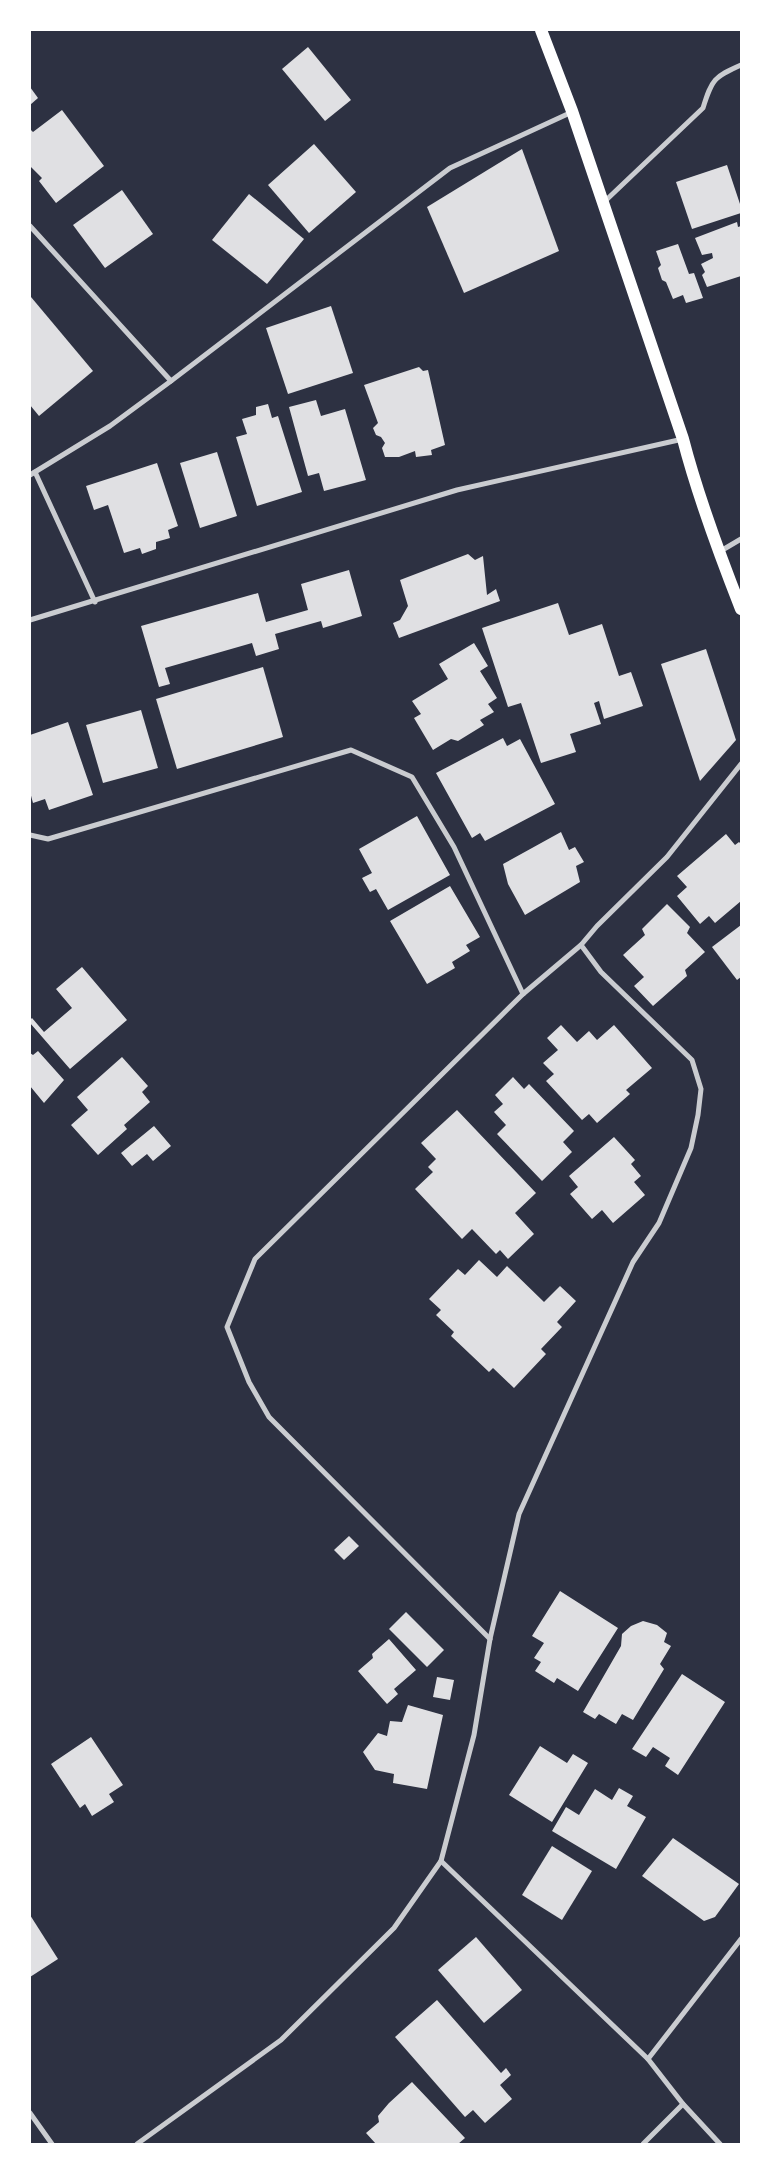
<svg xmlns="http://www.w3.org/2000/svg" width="771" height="2174" viewBox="0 0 771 2174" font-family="Bitter,serif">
  <rect width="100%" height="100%" fill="#2d3142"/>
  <g fill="#e0e0e3">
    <path d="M 308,47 L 351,100 L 325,121 L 282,69 Z"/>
    <path d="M 30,87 L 38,98 L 30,105 Z"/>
    <path d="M 62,110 L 104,166 L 56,203 L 39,181 L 42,178 L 30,166 L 30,129 L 33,132 Z"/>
    <path d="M 314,144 L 356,192 L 309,233 L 268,185 Z"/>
    <path d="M 522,149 L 559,251 L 464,293 L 427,207 Z"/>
    <path d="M 727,165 L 741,207 L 741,213 L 692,229 L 676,182 Z"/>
    <path d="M 122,190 L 153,234 L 105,268 L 73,225 Z"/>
    <path d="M 249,194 L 304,239 L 267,284 L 212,240 Z"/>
    <path d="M 737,222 L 738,227 L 741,226 L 741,276 L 707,287 L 702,275 L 705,272 L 701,264 L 713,258 L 712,253 L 702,255 L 695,238 Z"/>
    <path d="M 678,244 L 689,274 L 694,273 L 703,298 L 686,303 L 683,295 L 673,299 L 666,282 L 662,280 L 658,268 L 661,265 L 656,251 Z"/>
    <path d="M 31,297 L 93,371 L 39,416 L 30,405 Z"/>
    <path d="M 331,306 L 353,373 L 288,394 L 266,328 Z"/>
    <path d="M 419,367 L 423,371 L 428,370 L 445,445 L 431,450 L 432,455 L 416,457 L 415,451 L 399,457 L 385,457 L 382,448 L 385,443 L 381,437 L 376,435 L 373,428 L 378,423 L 364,385 Z"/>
    <path d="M 316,400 L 321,416 L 345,409 L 366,480 L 324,491 L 319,473 L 308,476 L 289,407 Z"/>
    <path d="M 268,404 L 272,418 L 278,416 L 302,492 L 257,506 L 236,437 L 247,434 L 242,419 L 256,415 L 256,407 Z"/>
    <path d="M 217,452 L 237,516 L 200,528 L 180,463 Z"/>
    <path d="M 157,463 L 178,526 L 168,530 L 170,538 L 156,542 L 156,549 L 142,554 L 140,548 L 124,553 L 108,505 L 94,510 L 86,486 Z"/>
    <path d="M 468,554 L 475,560 L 483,556 L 487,595 L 496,589 L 500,601 L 399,638 L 393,623 L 400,620 L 408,606 L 400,580 Z"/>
    <path d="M 349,570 L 362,616 L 323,628 L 321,621 L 275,634 L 279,649 L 256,656 L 252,643 L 165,668 L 170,684 L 159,687 L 141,626 L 258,593 L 266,622 L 308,610 L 301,584 Z"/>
    <path d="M 558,603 L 569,635 L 602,624 L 619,676 L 631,672 L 643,706 L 604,719 L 599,701 L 594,703 L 601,724 L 570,734 L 576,752 L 541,763 L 521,703 L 508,707 L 482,628 Z"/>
    <path d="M 474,643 L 488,666 L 480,671 L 497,698 L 488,704 L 494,712 L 480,720 L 484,725 L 458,741 L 451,739 L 433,750 L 414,718 L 421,714 L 412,701 L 448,679 L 439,664 Z"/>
    <path d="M 706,649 L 736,740 L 700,781 L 661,664 Z"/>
    <path d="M 263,667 L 283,737 L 177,769 L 156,699 Z"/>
    <path d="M 141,710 L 158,768 L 103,783 L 86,725 Z"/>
    <path d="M 68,722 L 93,795 L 49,810 L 45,799 L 33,803 L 30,792 L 30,735 Z"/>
    <path d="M 503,738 L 507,746 L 520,739 L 555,804 L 485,841 L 480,833 L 472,838 L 436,773 Z"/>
    <path d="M 417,816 L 450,875 L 388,910 L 376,889 L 370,892 L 362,878 L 372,873 L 359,849 Z"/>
    <path d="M 561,832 L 569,850 L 575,847 L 584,862 L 576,866 L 580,882 L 525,915 L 508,884 L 503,864 Z"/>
    <path d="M 726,834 L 735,845 L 739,842 L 741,844 L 741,901 L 715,923 L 709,916 L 700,924 L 677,896 L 687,887 L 677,876 Z"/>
    <path d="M 450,886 L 480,937 L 466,945 L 470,951 L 452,962 L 455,968 L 427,984 L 390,921 Z"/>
    <path d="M 667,904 L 690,927 L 687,933 L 705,952 L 685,970 L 687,976 L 653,1006 L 634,986 L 644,977 L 623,955 L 645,935 L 642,929 Z"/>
    <path d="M 741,925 L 741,977 L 737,980 L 712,947 Z"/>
    <path d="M 82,967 L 127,1020 L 70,1069 L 30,1023 L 30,1020 L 32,1018 L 44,1032 L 72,1008 L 56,989 Z"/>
    <path d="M 561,1025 L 577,1042 L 589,1031 L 597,1040 L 614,1025 L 652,1068 L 626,1090 L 630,1094 L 597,1123 L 589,1114 L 582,1120 L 546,1081 L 554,1074 L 543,1063 L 558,1050 L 547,1038 Z"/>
    <path d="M 38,1051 L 64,1080 L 44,1103 L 30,1086 L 30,1053 L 33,1055 Z"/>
    <path d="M 122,1057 L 148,1086 L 142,1092 L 150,1102 L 124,1125 L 127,1129 L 98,1155 L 71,1125 L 88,1110 L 77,1097 Z"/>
    <path d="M 513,1077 L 524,1089 L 529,1084 L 574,1131 L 563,1142 L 572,1152 L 542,1181 L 497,1134 L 506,1125 L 494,1112 L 503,1104 L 495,1095 Z"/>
    <path d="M 457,1110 L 536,1193 L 515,1213 L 534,1234 L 508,1259 L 500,1250 L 496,1254 L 472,1229 L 462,1239 L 415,1189 L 433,1172 L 428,1167 L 436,1159 L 421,1143 Z"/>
    <path d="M 154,1126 L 171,1146 L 153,1161 L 147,1154 L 132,1166 L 121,1153 Z"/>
    <path d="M 614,1137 L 635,1160 L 631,1164 L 641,1176 L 634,1182 L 645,1195 L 613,1223 L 602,1210 L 592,1219 L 570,1194 L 578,1187 L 569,1176 Z"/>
    <path d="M 479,1260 L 497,1277 L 507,1266 L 544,1302 L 560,1286 L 576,1301 L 557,1322 L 562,1327 L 541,1349 L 546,1354 L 514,1388 L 493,1368 L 489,1372 L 451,1336 L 454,1332 L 436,1315 L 441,1310 L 429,1299 L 458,1269 L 465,1275 Z"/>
    <path d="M 349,1536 L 359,1546 L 344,1560 L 334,1550 Z"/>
    <path d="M 560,1591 L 618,1628 L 578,1691 L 557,1678 L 554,1683 L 535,1671 L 541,1662 L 534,1658 L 544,1643 L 532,1636 Z"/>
    <path d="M 406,1612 L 444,1650 L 427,1667 L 389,1629 Z"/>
    <path d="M 643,1621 L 657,1625 L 667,1633 L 664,1642 L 671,1646 L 660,1664 L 664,1669 L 633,1720 L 622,1714 L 616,1724 L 599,1714 L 595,1719 L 583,1712 L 621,1646 L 622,1634 L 631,1626 Z"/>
    <path d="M 389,1639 L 416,1670 L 394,1689 L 398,1694 L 387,1704 L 358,1671 L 373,1658 L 372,1654 Z"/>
    <path d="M 682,1674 L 725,1702 L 678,1775 L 665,1766 L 670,1758 L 653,1747 L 646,1757 L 632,1749 Z"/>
    <path d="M 437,1677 L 454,1680 L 450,1700 L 433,1697 Z"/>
    <path d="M 408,1705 L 443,1715 L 427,1789 L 393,1783 L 394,1774 L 375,1770 L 363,1752 L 378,1733 L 387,1736 L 390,1721 L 402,1722 Z"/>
    <path d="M 91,1737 L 123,1785 L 109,1794 L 114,1802 L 92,1816 L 85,1804 L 80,1808 L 51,1764 Z"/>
    <path d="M 540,1746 L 567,1763 L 573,1754 L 588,1763 L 552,1822 L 509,1795 Z"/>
    <path d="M 619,1788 L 633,1796 L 627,1806 L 646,1817 L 616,1869 L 552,1831 L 566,1807 L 579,1815 L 595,1789 L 612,1800 Z"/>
    <path d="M 673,1838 L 739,1884 L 715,1917 L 704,1921 L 642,1876 Z"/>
    <path d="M 552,1846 L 592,1871 L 562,1920 L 522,1895 Z"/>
    <path d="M 30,1915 L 58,1959 L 30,1977 Z"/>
    <path d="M 476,1937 L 522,1990 L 484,2023 L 438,1970 Z"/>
    <path d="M 437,2000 L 501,2073 L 506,2068 L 511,2075 L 500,2085 L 512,2099 L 485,2123 L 473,2110 L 465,2117 L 395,2037 Z"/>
    <path d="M 412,2082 L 465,2138 L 458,2144 L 376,2144 L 366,2133 L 379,2122 L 378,2116 L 389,2103 Z"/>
  </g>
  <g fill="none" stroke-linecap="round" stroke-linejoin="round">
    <g stroke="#caccd0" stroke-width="5">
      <path d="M 603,203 L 703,108 C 712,79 714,77 741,65"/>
      <path d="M 30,226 L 171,381"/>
      <path d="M 35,472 L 95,602"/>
      <path d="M 30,475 L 110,426 L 171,381 L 450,168 L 572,112"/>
      <path d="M 719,552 L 741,539"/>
      <path d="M 30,620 L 457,490 L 683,439"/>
      <path d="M 30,835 L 48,839 L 351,750 L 412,777 L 454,847 L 523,994"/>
      <path d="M 490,1639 L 269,1417 L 249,1382 L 227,1327 L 255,1259 L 523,994 L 581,945"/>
      <path d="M 441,1861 L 648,2059 L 683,2104 L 720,2144"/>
      <path d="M 648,2059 L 741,1939"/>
      <path d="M 30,2113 L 52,2144"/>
      <path d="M 137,2144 L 281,2040 L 394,1928 L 441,1861 L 474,1735 L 490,1639 L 519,1514 L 633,1262 L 659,1223 L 691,1148 L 698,1115 L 701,1089 L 692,1060 L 601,972 L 581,945 L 597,926 L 667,857 L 741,764"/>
      <path d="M 643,2144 L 683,2104"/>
    </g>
    <path stroke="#fff" stroke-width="12" d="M 541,30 L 572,111 L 683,439 C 698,497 719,553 741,609"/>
  </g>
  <rect width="771" height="2174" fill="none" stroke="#ffffff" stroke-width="62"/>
</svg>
